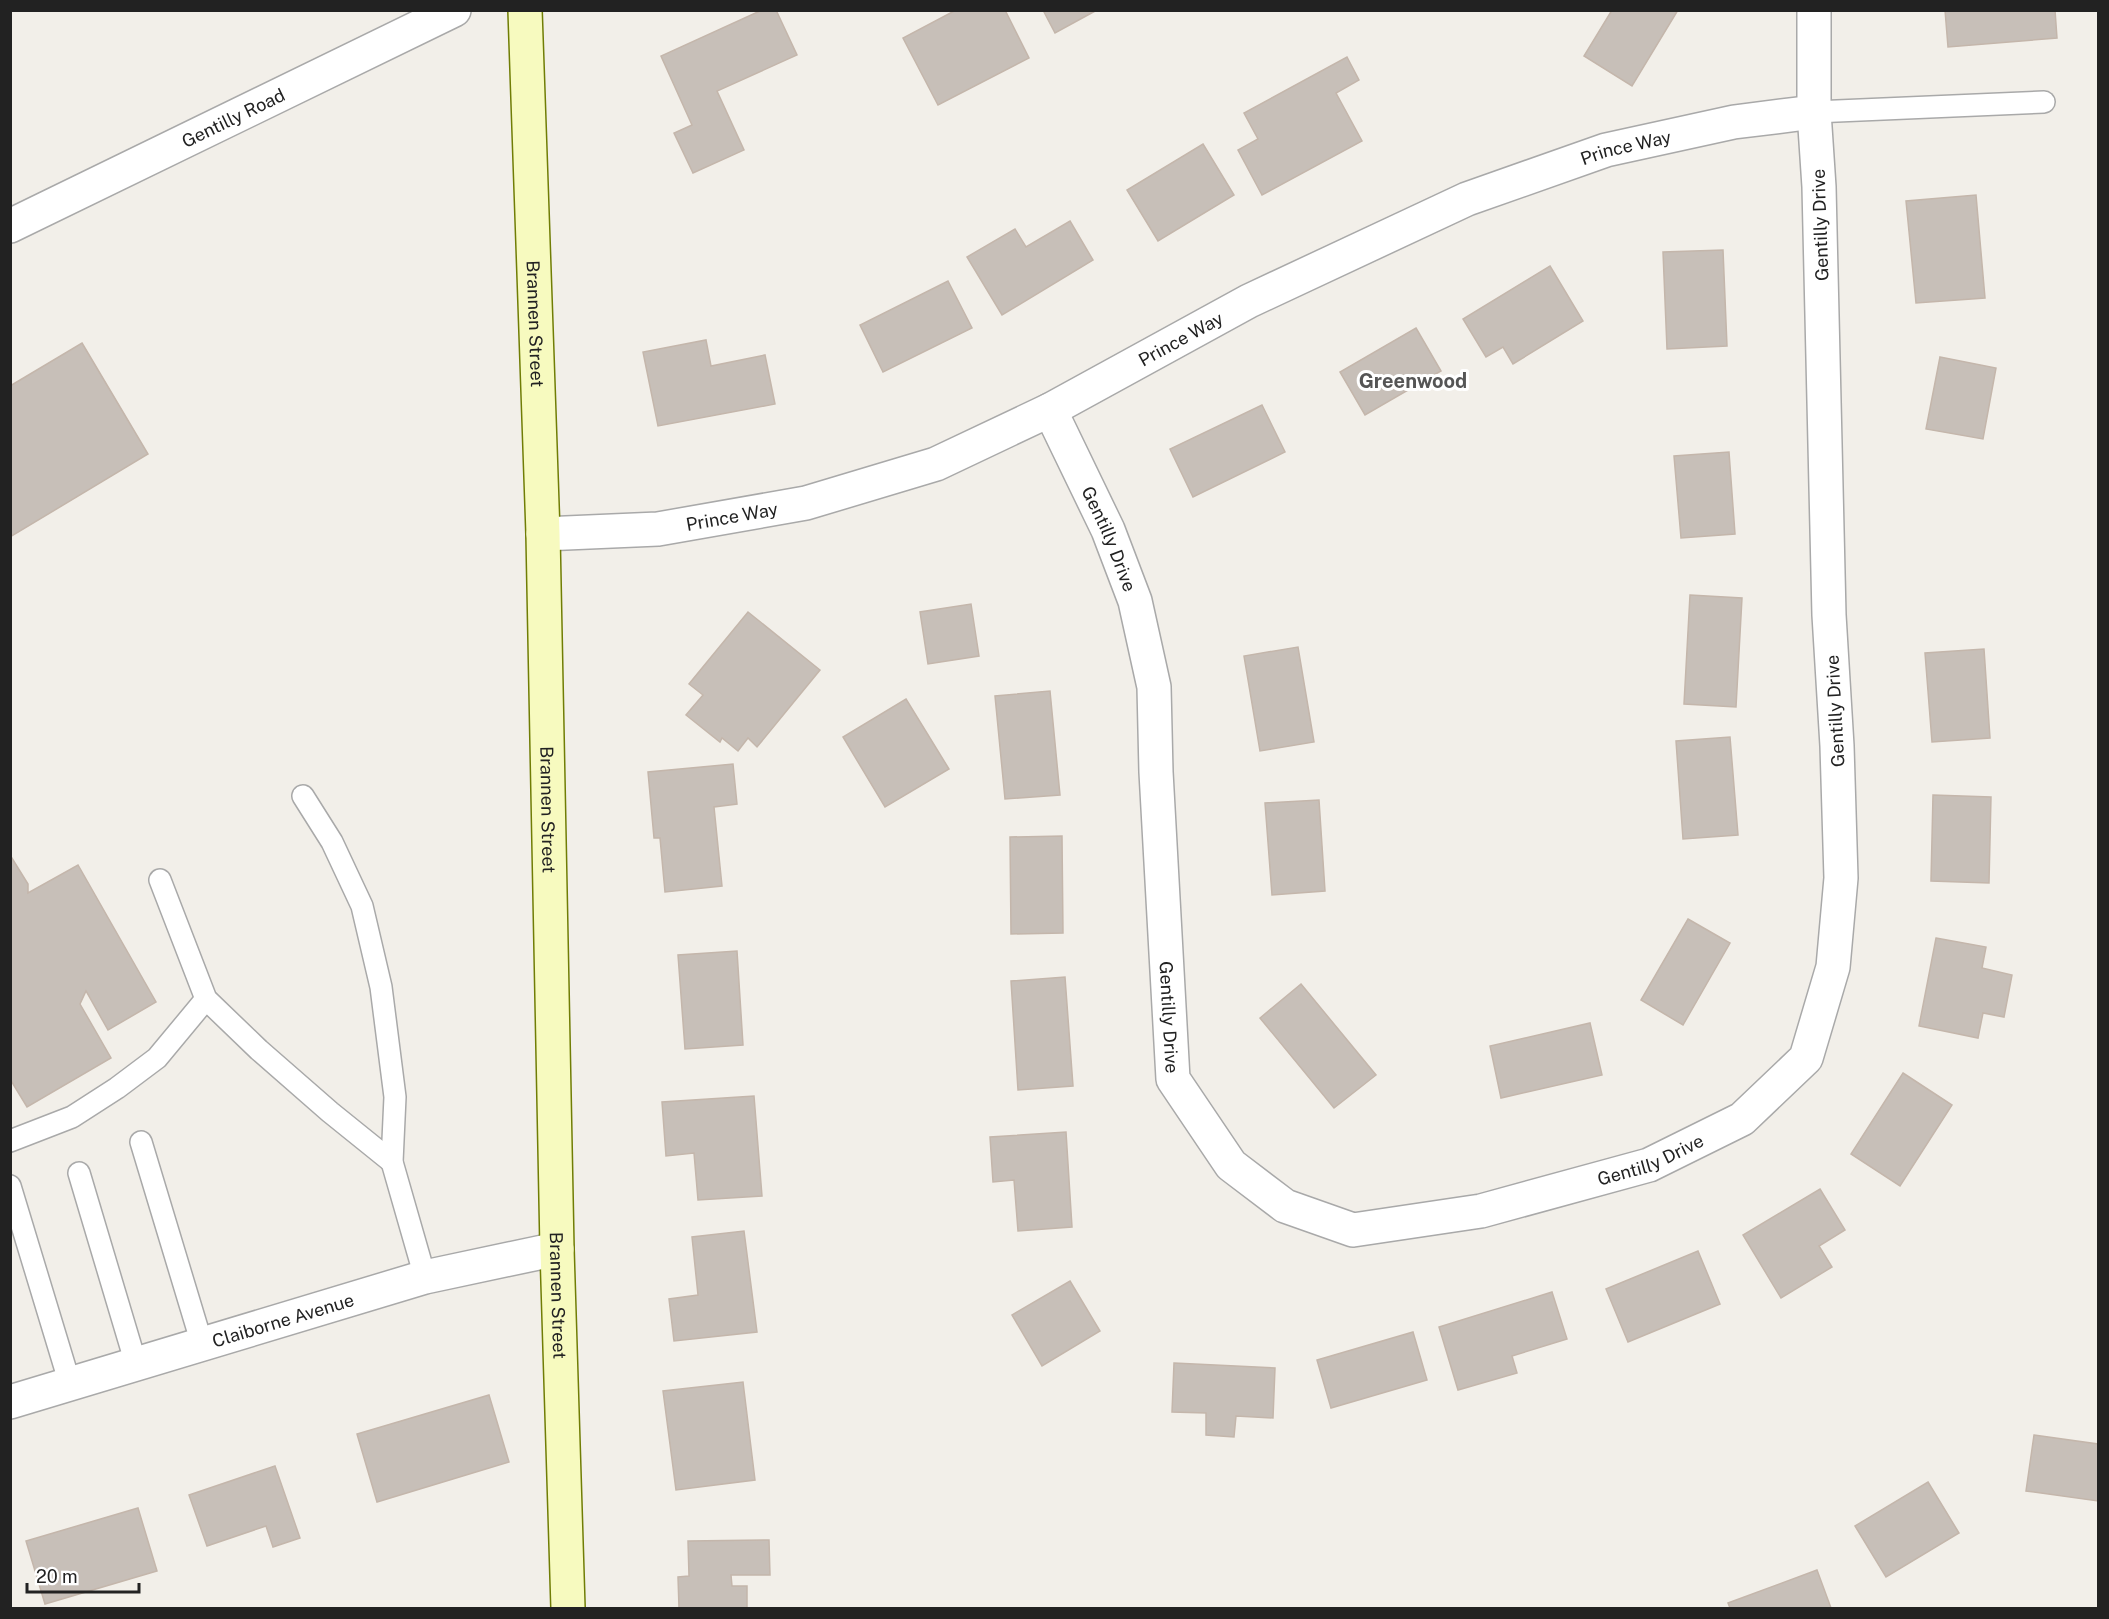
<svg xmlns="http://www.w3.org/2000/svg" width="2109" height="1619" viewBox="0 0 2109 1619" font-family="'Public Sans',sans-serif">
  <rect width="100%" height="100%" fill="#f2efe9"/>
  <g fill="#c7bfb8" stroke="#c4b6ab" stroke-width="1.5">
    <path d="M 762,10 L 776,10 L 797,55 L 717,91 L 744,150 L 693,173 L 674,133 L 692,125 L 661,56 Z"/>
    <path d="M 956,10 L 1005,10 L 1029,58 L 938,105 L 903,38 Z"/>
    <path d="M 1043,10 L 1097,10 L 1055,33 Z"/>
    <path d="M 1612,10 L 1678,10 L 1632,86 L 1584,56 Z"/>
    <path d="M 1945,10 L 2055,10 L 2057,38 L 1948,47 Z"/>
    <path d="M 1347,57 L 1359,80 L 1336,93 L 1362,141 L 1262,195 L 1238,150 L 1258,139 L 1244,113 Z"/>
    <path d="M 1203,144 L 1234,195 L 1158,241 L 1127,190 Z"/>
    <path d="M 1976,195 L 1985,298 L 1916,303 L 1906,201 Z"/>
    <path d="M 1070,221 L 1093,260 L 1002,315 L 967,257 L 1015,229 L 1026,247 Z"/>
    <path d="M 1723,250 L 1727,346 L 1667,349 L 1663,252 Z"/>
    <path d="M 1550,266 L 1583,321 L 1513,364 L 1503,347 L 1486,357 L 1463,319 Z"/>
    <path d="M 948,281 L 972,328 L 883,372 L 860,325 Z"/>
    <path d="M 1416,328 L 1441,371 L 1365,415 L 1340,372 Z"/>
    <path d="M 706,340 L 711,366 L 765,355 L 775,404 L 658,426 L 643,352 Z"/>
    <path d="M 82,343 L 148,454 L 10,537 L 10,386 Z"/>
    <path d="M 1940,357 L 1996,368 L 1983,439 L 1926,429 Z"/>
    <path d="M 1262,405 L 1285,452 L 1193,497 L 1170,449 Z"/>
    <path d="M 1729,452 L 1735,534 L 1681,538 L 1674,456 Z"/>
    <path d="M 1690,595 L 1742,598 L 1736,707 L 1684,704 Z"/>
    <path d="M 971,604 L 979,656 L 928,664 L 920,612 Z"/>
    <path d="M 748,612 L 820,670 L 757,747 L 748,738 L 738,751 L 722,738 L 720,742 L 686,715 L 703,695 L 689,684 Z"/>
    <path d="M 1298,647 L 1314,742 L 1260,751 L 1244,656 Z"/>
    <path d="M 1984,649 L 1990,738 L 1932,742 L 1925,653 Z"/>
    <path d="M 1050,691 L 1060,795 L 1005,799 L 995,696 Z"/>
    <path d="M 906,699 L 949,769 L 885,807 L 843,737 Z"/>
    <path d="M 1730,737 L 1738,835 L 1683,839 L 1676,741 Z"/>
    <path d="M 733,764 L 737,804 L 714,807 L 722,886 L 665,892 L 660,838 L 654,838 L 648,772 Z"/>
    <path d="M 1933,795 L 1991,797 L 1989,883 L 1931,881 Z"/>
    <path d="M 1319,800 L 1325,891 L 1272,895 L 1265,803 Z"/>
    <path d="M 1062,836 L 1063,933 L 1011,934 L 1010,837 Z"/>
    <path d="M 10,855 L 28,884 L 28,893 L 78,865 L 156,1002 L 108,1030 L 86,991 L 80,1004 L 111,1058 L 27,1107 L 10,1079 Z"/>
    <path d="M 1688,919 L 1730,943 L 1683,1025 L 1641,1000 Z"/>
    <path d="M 1936,938 L 1986,947 L 1982,968 L 2012,975 L 2004,1017 L 1983,1013 L 1978,1038 L 1919,1026 Z"/>
    <path d="M 737,951 L 743,1045 L 685,1049 L 678,955 Z"/>
    <path d="M 1065,977 L 1073,1086 L 1018,1090 L 1011,981 Z"/>
    <path d="M 1301,984 L 1376,1075 L 1334,1108 L 1260,1018 Z"/>
    <path d="M 1590,1023 L 1602,1075 L 1501,1098 L 1490,1046 Z"/>
    <path d="M 1903,1073 L 1952,1105 L 1900,1186 L 1851,1154 Z"/>
    <path d="M 754,1096 L 762,1196 L 698,1200 L 694,1153 L 666,1156 L 662,1102 Z"/>
    <path d="M 1066,1132 L 1072,1227 L 1018,1231 L 1014,1180 L 993,1182 L 990,1137 Z"/>
    <path d="M 1820,1189 L 1845,1230 L 1819,1246 L 1832,1267 L 1781,1298 L 1743,1235 Z"/>
    <path d="M 744,1231 L 757,1332 L 674,1341 L 669,1299 L 698,1295 L 692,1237 Z"/>
    <path d="M 1698,1251 L 1720,1304 L 1628,1342 L 1606,1289 Z"/>
    <path d="M 1070,1281 L 1100,1331 L 1042,1366 L 1012,1315 Z"/>
    <path d="M 1552,1292 L 1567,1339 L 1512,1356 L 1517,1373 L 1458,1390 L 1439,1327 Z"/>
    <path d="M 1413,1332 L 1427,1380 L 1331,1408 L 1317,1360 Z"/>
    <path d="M 1174,1363 L 1275,1368 L 1273,1418 L 1236,1416 L 1234,1437 L 1206,1435 L 1206,1413 L 1172,1412 Z"/>
    <path d="M 743,1382 L 755,1480 L 676,1490 L 663,1391 Z"/>
    <path d="M 489,1395 L 509,1462 L 377,1502 L 357,1434 Z"/>
    <path d="M 2034,1435 L 2098,1444 L 2098,1501 L 2026,1491 Z"/>
    <path d="M 275,1466 L 300,1538 L 273,1547 L 266,1526 L 207,1546 L 189,1495 Z"/>
    <path d="M 1928,1482 L 1959,1533 L 1886,1577 L 1855,1526 Z"/>
    <path d="M 138,1508 L 157,1571 L 45,1604 L 26,1541 Z"/>
    <path d="M 769,1540 L 770,1575 L 731,1575 L 732,1586 L 747,1586 L 747,1608 L 679,1608 L 678,1577 L 689,1576 L 688,1541 Z"/>
    <path d="M 1817,1570 L 1831,1608 L 1730,1608 L 1728,1603 Z"/>
  </g>
  <g fill="none" stroke-linecap="round" stroke-linejoin="round">
    <defs>
      <g id="lane">
        <path d="M 1814,112 L 2044,102"/>
        <path d="M 303,796 L 332,842 L 362,906 L 381,987 L 395,1097 L 392,1162 L 425,1277"/>
        <path d="M 160,880 L 206,999 L 259,1050 L 330,1112 L 392,1162"/>
        <path d="M 10,1141 L 72,1117 L 117,1088 L 157,1058 L 206,999"/>
        <path d="M 141,1142 L 202,1344"/>
        <path d="M 79,1173 L 136,1364"/>
        <path d="M 10,1186 L 70,1384"/>
      </g>
      <g id="street">
        <path id="s1" d="M 10,226 L 454,10"/>
        <path id="s2" d="M 1050,410 L 1108,530 L 1135,601 L 1154,687 L 1156,772 L 1173,1079 L 1231,1165 L 1285,1206 L 1353,1230 L 1481,1211 L 1649,1165 L 1742,1119 L 1806,1058 L 1833,967 L 1841,878 L 1837,746 L 1829,615 L 1819,187 L 1814,112 L 1814,10"/>
        <path id="s3" d="M 543,534 L 658,529 L 806,503 L 936,464 L 1050,410 L 1249,301 L 1467,199 L 1606,150 L 1734,122 L 1814,112"/>
        <path id="s4" d="M 10,1402 L 425,1277 L 557,1249"/>
      </g>
      <g id="secondary">
        <path id="s5" d="M 525,10 L 543,534 L 557,1249 L 568,1608"/>
      </g>
    </defs>
    <use href="#lane" stroke="#a9a9a9" stroke-width="24"/>
    <use href="#street" stroke="#a9a9a9" stroke-width="36"/>
    <use href="#secondary" stroke="#707d05" stroke-width="36"/>
    <use href="#lane" stroke="#fff" stroke-width="21"/>
    <use href="#street" stroke="#fff" stroke-width="33"/>
    <use href="#secondary" stroke="#f7fabf" stroke-width="33"/>
  </g>
  <g text-anchor="middle" dominant-baseline="central" stroke-width="6" stroke-linejoin="round" paint-order="stroke">
    <g font-size="18" fill="#222" stroke="#fff">
      <text stroke="none"><textPath href="#s1" startOffset="248">Gentilly Road</textPath></text>
      <text stroke="none"><textPath href="#s3" startOffset="1162">Prince Way</textPath></text>
      <text transform="translate(1820 225) rotate(-92)">Gentilly Drive</text>
      <text stroke="none"><textPath href="#s5" startOffset="314">Brannen Street</textPath></text>
      <text stroke="none"><textPath href="#s3" startOffset="676">Prince Way</textPath></text>
      <text stroke="none"><textPath href="#s3" startOffset="190">Prince Way</textPath></text>
      <text stroke="none"><textPath href="#s2" startOffset="142">Gentilly Drive</textPath></text>
      <text transform="translate(1835 711) rotate(-93)">Gentilly Drive</text>
      <text stroke="none"><textPath href="#s5" startOffset="800">Brannen Street</textPath></text>
      <text stroke="none"><textPath href="#s2" startOffset="628">Gentilly Drive</textPath></text>
      <text stroke="none"><textPath href="#s2" startOffset="1240">Gentilly Drive</textPath></text>
      <text stroke="none"><textPath href="#s5" startOffset="1286">Brannen Street</textPath></text>
      <text stroke="none"><textPath href="#s4" startOffset="285">Claiborne Avenue</textPath></text>
    </g>
    <g font-size="20" font-weight="bold" fill="#555" stroke="#fff">
      <text x="1413" y="381">Greenwood</text>
    </g>
  </g>
  <rect width="2109" height="1619" fill="none" stroke="#222222" stroke-width="24"/>
  <path d="M27 1583v9h112v-9" fill="none" stroke="#222222" stroke-width="3"/>
  <text x="36" y="1583" font-size="18" fill="#222222" stroke="#ffffff" stroke-width="4.5" paint-order="stroke">20 m</text>
</svg>
